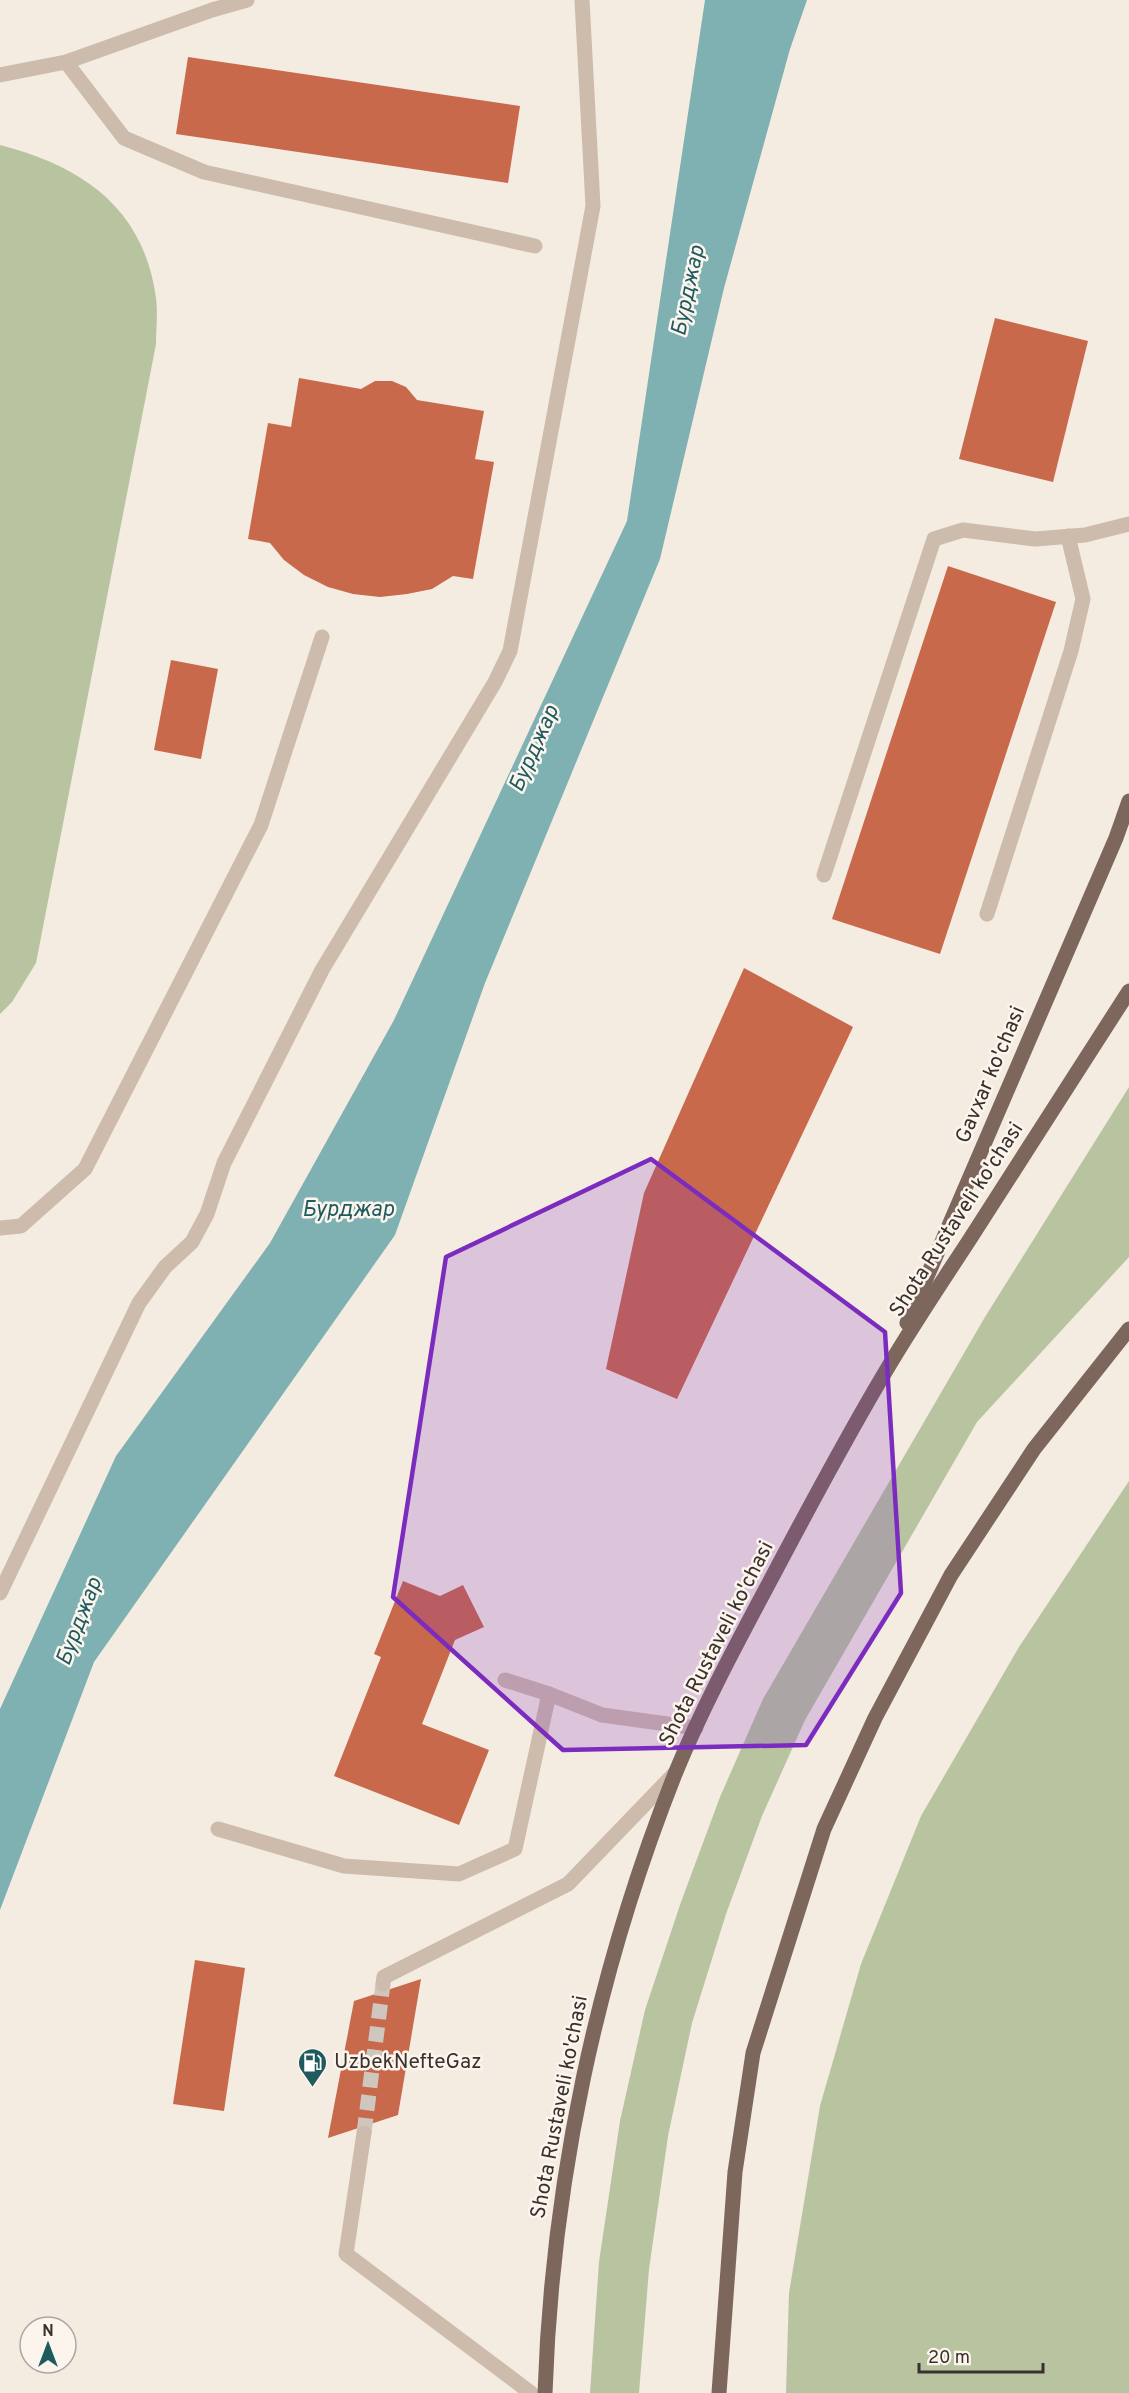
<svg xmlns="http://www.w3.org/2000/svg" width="1129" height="2393" viewBox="0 0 1129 2393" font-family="Overpass,sans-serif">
  <rect width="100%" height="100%" fill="#f4ebe1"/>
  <g fill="#b8c4a0">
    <path d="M 0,145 C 82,166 144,208 156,298 C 158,313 156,329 156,344 L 36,963 L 12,1002 L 0,1014 Z"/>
    <path d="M 1129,1087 L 1129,1257 L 977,1422 L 805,1720 L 762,1816 L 726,1914 L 692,2023 L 668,2136 L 649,2269 L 639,2393 L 590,2393 L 599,2262 L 620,2121 L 645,2010 L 681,1902 L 720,1797 L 763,1699 L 985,1317 Z"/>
    <path d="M 1129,1481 L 1129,2393 L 786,2393 L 789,2293 L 820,2106 L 861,1964 L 921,1816 L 1019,1647 Z"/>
  </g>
  <path fill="#7fb0b2" d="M 705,0 L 807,0 L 790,49 L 724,288 L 660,559 L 485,983 L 395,1235 L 94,1662 L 0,1910 L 0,1709 L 116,1456 L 270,1243 L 394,1020 L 627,521 Z"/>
  <g fill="#c8694b">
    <path d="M 188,57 L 520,106 L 508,183 L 176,134 Z"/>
    <path d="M 995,318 L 1088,341 L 1053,482 L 959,459 Z"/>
    <path d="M 299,378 L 361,389 L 375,381 L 392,381 L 406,387 L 417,400 L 484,411 L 475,459 L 494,462 L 473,579 L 453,576 L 432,589 L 407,594 L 380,597 L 353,594 L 328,587 L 304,575 L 284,560 L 270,543 L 248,539 L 268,423 L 291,427 Z"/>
    <path d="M 948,566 L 1056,602 L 940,954 L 832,919 Z"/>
    <path d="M 171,660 L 218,669 L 201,759 L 154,750 Z"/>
    <path d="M 744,968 L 853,1027 L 677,1399 L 606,1369 L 644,1193 Z"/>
    <path d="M 403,1581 L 440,1596 L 463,1585 L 484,1627 L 455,1640 L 422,1724 L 489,1750 L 459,1825 L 334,1776 L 381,1657 L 374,1654 Z"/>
    <path d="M 195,1960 L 245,1968 L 224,2111 L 173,2104 Z"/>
    <path d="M 421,1979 L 398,2115 L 328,2138 L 354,2001 Z"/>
  </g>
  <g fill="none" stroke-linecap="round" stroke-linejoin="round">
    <path stroke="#cfc6bd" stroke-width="15" stroke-dasharray="15 8" stroke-linecap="butt" d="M 364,2133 L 383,1984"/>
    <g stroke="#cdbbac" stroke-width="15">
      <path d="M 66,62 L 124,138 L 204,172 L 535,246"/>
      <path d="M 0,75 L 66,62 L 212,10 L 247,0"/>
      <path d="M 824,875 L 934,539 L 963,530 L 1035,539 L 1085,535 L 1129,524"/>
      <path d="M 987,914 L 1071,651 L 1083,599 L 1068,536"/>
      <path d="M 0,1228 L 21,1226 L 85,1169 L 261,825 L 322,637"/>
      <path d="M 0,1593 L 139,1303 L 165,1267 L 192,1242 L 207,1214 L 224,1163 L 322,970 L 495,682 L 510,651 L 593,206 L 582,0"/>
      <path d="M 505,1680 L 549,1694 L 602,1715 L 696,1728"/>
      <path d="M 218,1829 L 344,1866 L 459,1874 L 515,1849 L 549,1694"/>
      <path d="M 383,1984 L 384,1977 L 568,1884 L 676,1772"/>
      <path d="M 364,2133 L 346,2254 L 531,2393"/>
    </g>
    <g stroke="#7d675c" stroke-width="15">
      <path d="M 907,1323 L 1116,838 L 1129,801"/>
      <path d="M 545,2393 C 552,2181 597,1971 675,1774 C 704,1703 742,1634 778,1566 C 813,1500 848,1434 887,1369 C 913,1325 942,1282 970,1239 C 1023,1156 1076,1074 1129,991"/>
      <path d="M 719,2393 L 735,2172 L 753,2053 L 824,1829 L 875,1718 L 951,1575 L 1034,1449 L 1129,1329"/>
    </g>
  </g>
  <path fill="#7b2cbf" fill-opacity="0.2" stroke="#7b2cbf" stroke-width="4.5" stroke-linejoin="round" d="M 651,1159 L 885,1332 L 901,1593 L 806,1745 L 563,1750 L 393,1597 L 446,1257 Z"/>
  <defs>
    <symbol id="fuel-pin" viewBox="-11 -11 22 30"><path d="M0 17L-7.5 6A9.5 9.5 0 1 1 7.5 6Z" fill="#1f5a5e" stroke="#fbf5ee"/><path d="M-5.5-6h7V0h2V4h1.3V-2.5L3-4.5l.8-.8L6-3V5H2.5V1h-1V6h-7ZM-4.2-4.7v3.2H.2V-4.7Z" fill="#fff"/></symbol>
  </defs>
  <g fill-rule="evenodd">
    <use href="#fuel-pin" x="296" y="2046" width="33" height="45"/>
  </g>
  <g text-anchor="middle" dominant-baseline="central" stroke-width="5" stroke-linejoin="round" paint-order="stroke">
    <g font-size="21" fill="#3b302b" stroke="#fbf5ee">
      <text transform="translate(991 1075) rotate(-67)">Gavxar ko'chasi</text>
      <text transform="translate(957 1220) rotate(-57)">Shota Rustaveli ko'chasi</text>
      <text transform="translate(717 1644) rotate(-63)">Shota Rustaveli ko'chasi</text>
      <text transform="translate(560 2107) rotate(-79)">Shota Rustaveli ko'chasi</text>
    </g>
    <g font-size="21" fill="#3b302b" stroke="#fbf5ee" text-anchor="start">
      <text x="334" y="2062">UzbekNefteGaz</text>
    </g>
    <g font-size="22" font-style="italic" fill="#1f5a5e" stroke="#fbf5ee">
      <text transform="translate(689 291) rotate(-78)">Бурджар</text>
      <text transform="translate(535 749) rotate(-66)">Бурджар</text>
      <text x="348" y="1210">Бурджар</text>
      <text transform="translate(80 1622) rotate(-69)">Бурджар</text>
    </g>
  </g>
  <g transform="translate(48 2345)"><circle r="28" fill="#fbf5ee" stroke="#aea6a0" stroke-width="1.5"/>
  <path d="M0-4.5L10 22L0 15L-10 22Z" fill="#1f5a5e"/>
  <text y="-9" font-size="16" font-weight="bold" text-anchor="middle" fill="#3b302b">N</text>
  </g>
  <path d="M919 2363v9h124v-9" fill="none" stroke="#3b302b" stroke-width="3"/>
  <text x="928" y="2363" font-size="18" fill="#3b302b" stroke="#fbf5ee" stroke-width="4.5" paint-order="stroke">20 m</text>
</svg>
